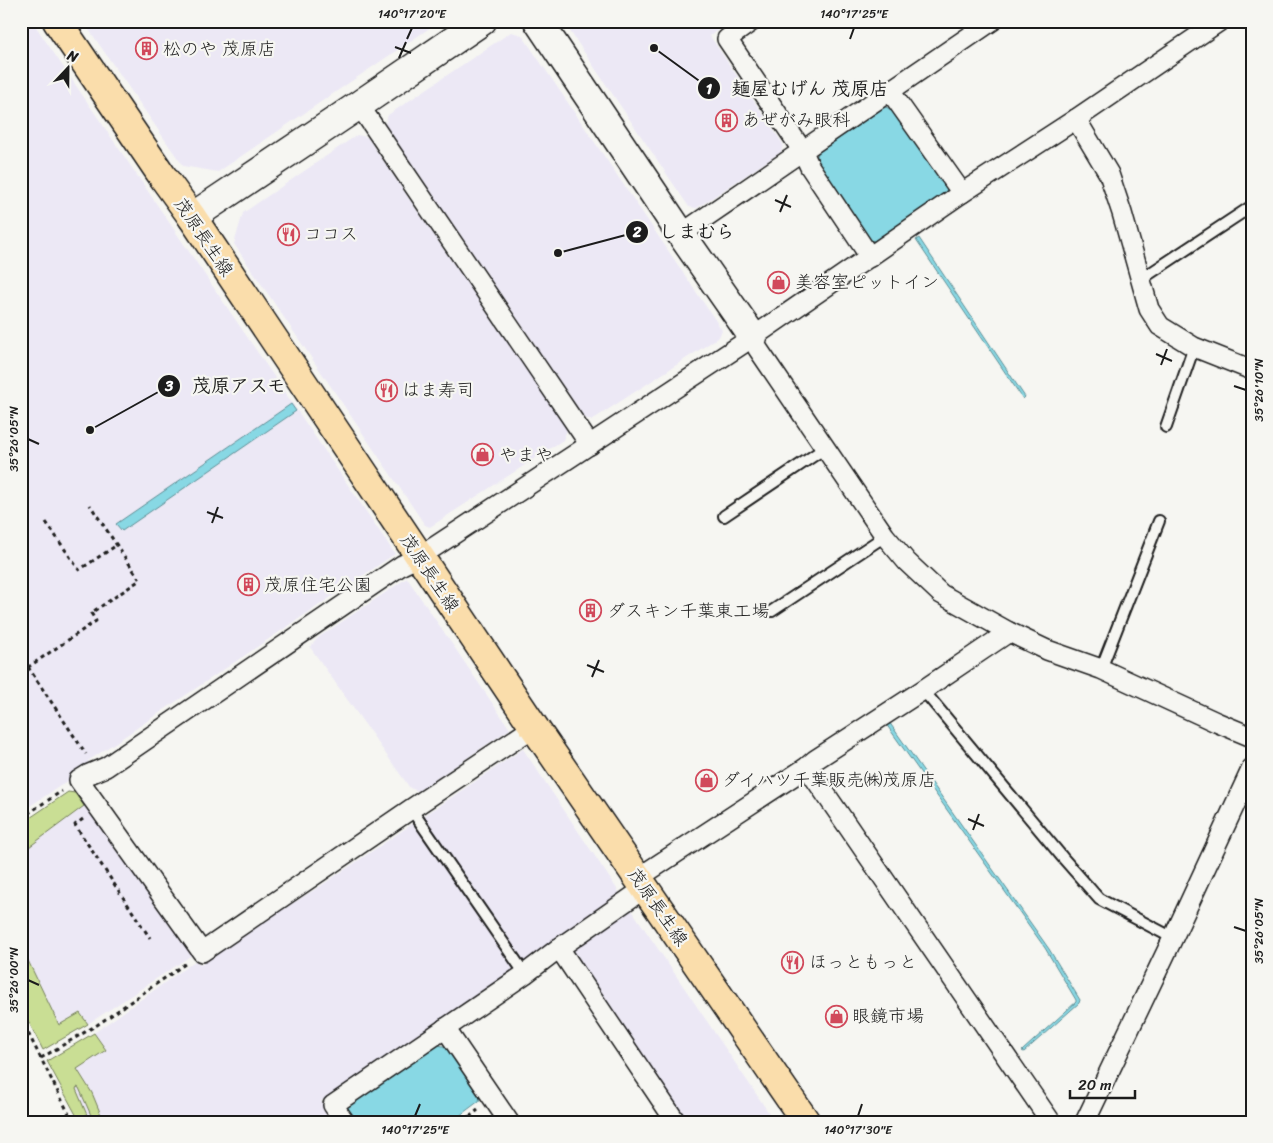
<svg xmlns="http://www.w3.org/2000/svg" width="1273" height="1143" viewBox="0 0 1273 1143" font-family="Sriracha,'Klee One',sans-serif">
  <rect width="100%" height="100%" fill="#f6f6f2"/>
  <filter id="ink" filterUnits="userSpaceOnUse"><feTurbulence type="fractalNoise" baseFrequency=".02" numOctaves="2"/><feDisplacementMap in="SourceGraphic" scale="10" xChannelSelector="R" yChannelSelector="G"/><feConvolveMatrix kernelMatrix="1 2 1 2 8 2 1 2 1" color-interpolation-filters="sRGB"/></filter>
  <g filter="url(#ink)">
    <g fill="#ece8f5">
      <path d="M 21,21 L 32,21 L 395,554 L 88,761 L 90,766 L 21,812 Z"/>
      <path d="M 83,21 L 440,21 L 218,172 L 183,166 Z"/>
      <path d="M 563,21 L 731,21 L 710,36 L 783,144 L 781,152 L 697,208 L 689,207 Z"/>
      <path d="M 511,32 L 522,35 L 722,330 L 719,337 L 592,420 L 585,418 L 385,124 L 388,115 Z"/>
      <path d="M 357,135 L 367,137 L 567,430 L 563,440 L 430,527 L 425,525 L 234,244 L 243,213 Z"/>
      <path d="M 407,578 L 510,729 L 418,791 L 410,788 L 310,647 L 319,637 Z"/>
      <path d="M 523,749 L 621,895 L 569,932 L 321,1101 L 334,1122 L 80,1122 L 47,1061 L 94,1033 L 195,961 L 201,965 L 235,940 L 322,885 Z"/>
      <path d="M 68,792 L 75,793 L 192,955 L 88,1024 L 43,1050 L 21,1007 L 21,824 Z"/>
      <path d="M 629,906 L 775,1122 L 687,1122 L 574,953 L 575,943 Z"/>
    </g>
    <g fill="#c9de94" stroke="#727d58">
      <path d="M 68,792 L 75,793 L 84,806 L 21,853 L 21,824 Z"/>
      <path d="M 21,946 L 59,1025 L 80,1013 L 88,1024 L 43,1050 L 21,1007 Z"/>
      <path d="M 94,1033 L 106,1050 L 77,1069 L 92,1093 L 104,1122 L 94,1122 L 79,1088 L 77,1087 L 76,1089 L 90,1122 L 80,1122 L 47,1061 Z"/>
    </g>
    <g fill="#88d8e4" stroke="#5d8d94">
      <path d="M 885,107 L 894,110 L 948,187 L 945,193 L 874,241 L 868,239 L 815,162 L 818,153 Z"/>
      <path d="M 919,238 L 1025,397 L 1023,399 L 916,240 Z"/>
      <path d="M 291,404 L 296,411 L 122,531 L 116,524 Z"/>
      <path d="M 889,722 L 1049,949 L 1080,1000 L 1079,1003 L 1024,1052 L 1022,1051 L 1023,1050 L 1076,1002 L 1076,1000 L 1045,948 L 886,724 Z"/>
      <path d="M 438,1045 L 448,1047 L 480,1096 L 479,1101 L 451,1122 L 357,1122 L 347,1107 Z"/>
    </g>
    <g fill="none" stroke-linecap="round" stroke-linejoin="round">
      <defs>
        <g id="lane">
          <path d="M 1140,280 L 1252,206"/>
          <path d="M 1166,427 L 1194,347"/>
          <path d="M 724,516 L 825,448"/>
          <path d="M 772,611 L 885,536"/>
          <path d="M 1101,669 L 1159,521"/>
          <path d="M 923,690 L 1063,858 L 1099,899 L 1173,938"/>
          <path d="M 411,809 L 525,974"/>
        </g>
        <g id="street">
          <path d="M 752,21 L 727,39 L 802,150 L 810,167 L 870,257"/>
          <path d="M 890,91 L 962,193"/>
          <path d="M 359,105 L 590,445"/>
          <path d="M 1076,119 L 1109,174 L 1122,213 L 1149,309 L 1160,326 L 1194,347 L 1252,370"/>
          <path d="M 681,234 L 992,21"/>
          <path d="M 753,337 L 758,349 L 885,536 L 907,562 L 941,594 L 1009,632 L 1047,650 L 1101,669 L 1216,722 L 1252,737"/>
          <path d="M 534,727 L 411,809 L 202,952 L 79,780 L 87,775 L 106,767 L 402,565 L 419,557 L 753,337 L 962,193 L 1076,119 L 1220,21"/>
          <path d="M 807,767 L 1051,1122"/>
          <path d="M 638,878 L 807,767 L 815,760 L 923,690 L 1009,632"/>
          <path d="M 559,948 L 676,1122"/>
          <path d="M 445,1028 L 509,1122"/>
          <path d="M 345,1122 L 333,1105 L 525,974 L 559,948 L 645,888"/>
          <path d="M 1085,1122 L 1173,938 L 1252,768"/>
        </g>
        <g id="secondary">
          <path d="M 538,21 L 681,234 L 753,337"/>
          <path d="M 192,217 L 359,105 L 482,21"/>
        </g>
        <path id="primary" d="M 57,21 L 163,177 L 192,217 L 534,727 L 806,1122"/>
      </defs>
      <use href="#lane" stroke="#1c1c1c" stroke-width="14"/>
      <use href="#street" stroke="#1c1c1c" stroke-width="22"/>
      <use href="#secondary" stroke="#1c1c1c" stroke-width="31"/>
      <use href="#primary" stroke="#1c1c1c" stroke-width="31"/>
      <g stroke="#1c1c1c" stroke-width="3" stroke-dasharray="4 4" stroke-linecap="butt">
        <path d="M 46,522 L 79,570 L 117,545"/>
        <path d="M 28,667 L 86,754"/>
        <path d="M 21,672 L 96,621 L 91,613 L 140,580 L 90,505"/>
        <path d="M 21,818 L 62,791"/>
        <path d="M 83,819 L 75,825 L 150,938"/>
        <path d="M 21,1019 L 73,1122"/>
        <path d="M 41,1058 L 97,1025 L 185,964"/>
        <path d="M 463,1122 L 478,1110"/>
      </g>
      <use href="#lane" stroke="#f6f6f2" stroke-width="10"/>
      <use href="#street" stroke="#f6f6f2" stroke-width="19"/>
      <use href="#secondary" stroke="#f6f6f2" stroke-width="28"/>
      <use href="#primary" stroke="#faddab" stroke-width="28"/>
    </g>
  </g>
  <path fill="none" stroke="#1c1c1c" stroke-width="2" d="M 407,39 L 412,28M 850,39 L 854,28M 395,47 L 411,53M 399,58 L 406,42M 775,200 L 791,207M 780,212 L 787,195M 1156,354 L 1172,361M 1161,365 L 1167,349M 1234,386 L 1246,390M 28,439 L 39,444M 207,512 L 223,518M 212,523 L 218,507M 587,665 L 604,672M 592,677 L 599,660M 968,819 L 984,826M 973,830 L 979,814M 1234,927 L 1246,931M 28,980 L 39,985M 415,1116 L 420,1104M 858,1116 L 862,1104"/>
  <defs>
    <symbol id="building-ring" viewBox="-11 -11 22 22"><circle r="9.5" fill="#f6f6f2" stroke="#d1495b" stroke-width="1.5"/><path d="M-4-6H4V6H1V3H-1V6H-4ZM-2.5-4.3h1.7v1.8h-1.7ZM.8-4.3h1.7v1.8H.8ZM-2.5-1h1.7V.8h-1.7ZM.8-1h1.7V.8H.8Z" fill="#d1495b"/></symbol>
    <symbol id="restaurant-ring" viewBox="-11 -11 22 22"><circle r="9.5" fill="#f6f6f2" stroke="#d1495b" stroke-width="1.5"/><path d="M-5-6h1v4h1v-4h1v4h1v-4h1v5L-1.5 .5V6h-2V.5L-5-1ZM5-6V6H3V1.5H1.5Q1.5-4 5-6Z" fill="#d1495b"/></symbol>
    <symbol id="shop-ring" viewBox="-11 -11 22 22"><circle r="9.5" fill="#f6f6f2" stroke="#d1495b" stroke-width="1.5"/><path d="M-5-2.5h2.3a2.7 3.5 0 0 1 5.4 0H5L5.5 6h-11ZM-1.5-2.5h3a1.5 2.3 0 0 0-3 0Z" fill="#d1495b"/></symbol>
  </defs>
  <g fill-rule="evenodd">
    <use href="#building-ring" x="134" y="36" width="25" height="25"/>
    <use href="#building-ring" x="714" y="108" width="25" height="25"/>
    <use href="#restaurant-ring" x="276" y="222" width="25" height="25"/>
    <use href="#shop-ring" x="766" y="270" width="25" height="25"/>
    <use href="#restaurant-ring" x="374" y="378" width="25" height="25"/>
    <use href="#shop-ring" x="470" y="442" width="25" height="25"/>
    <use href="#building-ring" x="236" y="572" width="25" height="25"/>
    <use href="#building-ring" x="578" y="598" width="25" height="25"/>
    <use href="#shop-ring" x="694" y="768" width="25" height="25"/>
    <use href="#restaurant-ring" x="780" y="950" width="25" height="25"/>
    <use href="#shop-ring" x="824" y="1004" width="25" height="25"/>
  </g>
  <g text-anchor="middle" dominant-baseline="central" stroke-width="4.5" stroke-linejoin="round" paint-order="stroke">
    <g font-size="18" fill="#1c1c1c" stroke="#f6f6f2" text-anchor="start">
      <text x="163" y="49">松のや 茂原店</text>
      <text x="742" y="120">あぜがみ眼科</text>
      <text x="304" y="234">ココス</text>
      <text x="795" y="282">美容室ピットイン</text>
      <text x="402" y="390">はま寿司</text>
      <text x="499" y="455">やまや</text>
      <text x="264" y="585">茂原住宅公園</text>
      <text x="607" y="611">ダスキン千葉東工場</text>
      <text x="722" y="780">ダイハツ千葉販売㈱茂原店</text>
      <text x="809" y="962">ほっともっと</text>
      <text x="852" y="1016">眼鏡市場</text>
    </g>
    <g font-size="18" fill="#1c1c1c" stroke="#f6f6f2">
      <text transform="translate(204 237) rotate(56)">茂原長生線</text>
      <text transform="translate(430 573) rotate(56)">茂原長生線</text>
      <text transform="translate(658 907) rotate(55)">茂原長生線</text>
    </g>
  </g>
  <path fill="none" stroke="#1c1c1c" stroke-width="2" d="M654 48L709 88M558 253L637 232M90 430L169 386"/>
  <g fill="#1c1c1c" stroke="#f6f6f2" stroke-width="2">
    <circle cx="654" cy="48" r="5"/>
    <circle cx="558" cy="253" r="5"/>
    <circle cx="90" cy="430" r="5"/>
    <circle cx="709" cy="88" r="12"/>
    <circle cx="637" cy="232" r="12"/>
    <circle cx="169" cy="386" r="12"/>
  </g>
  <g font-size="15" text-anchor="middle" font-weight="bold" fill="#fff">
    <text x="709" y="94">1</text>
    <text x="637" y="237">2</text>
    <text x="169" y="391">3</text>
  </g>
  <g font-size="19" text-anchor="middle" font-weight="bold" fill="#1c1c1c" stroke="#f6f6f2" stroke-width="4.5" stroke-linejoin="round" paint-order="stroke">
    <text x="810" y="95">麺屋むげん 茂原店</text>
    <text x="697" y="238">しまむら</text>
    <text x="239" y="392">茂原アスモ</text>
  </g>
  <rect width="1273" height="1143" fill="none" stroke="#f6f6f2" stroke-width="55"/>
  <g transform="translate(68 68) rotate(22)" stroke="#f6f6f2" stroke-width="4" paint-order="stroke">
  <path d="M0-4L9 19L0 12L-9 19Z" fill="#1c1c1c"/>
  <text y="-8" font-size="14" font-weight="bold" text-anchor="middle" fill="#1c1c1c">N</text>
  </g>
  <path d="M1070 1090v8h65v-8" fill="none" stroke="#1c1c1c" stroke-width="2.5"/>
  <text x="1078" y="1090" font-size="15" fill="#1c1c1c" stroke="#f6f6f2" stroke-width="4" paint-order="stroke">20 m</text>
  <rect x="28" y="28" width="1218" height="1088" fill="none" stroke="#1c1c1c" stroke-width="2"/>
  <g font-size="12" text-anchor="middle" fill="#1c1c1c">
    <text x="412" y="18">140°17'20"E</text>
    <text x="854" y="18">140°17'25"E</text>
    <text transform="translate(1259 390) rotate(-90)" y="4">35°26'10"N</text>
    <text transform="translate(14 439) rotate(-90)" y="4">35°26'05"N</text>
    <text transform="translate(1259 931) rotate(-90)" y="4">35°26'05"N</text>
    <text transform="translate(14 980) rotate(-90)" y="4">35°26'00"N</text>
    <text x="415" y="1134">140°17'25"E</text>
    <text x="858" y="1134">140°17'30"E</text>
  </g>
</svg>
